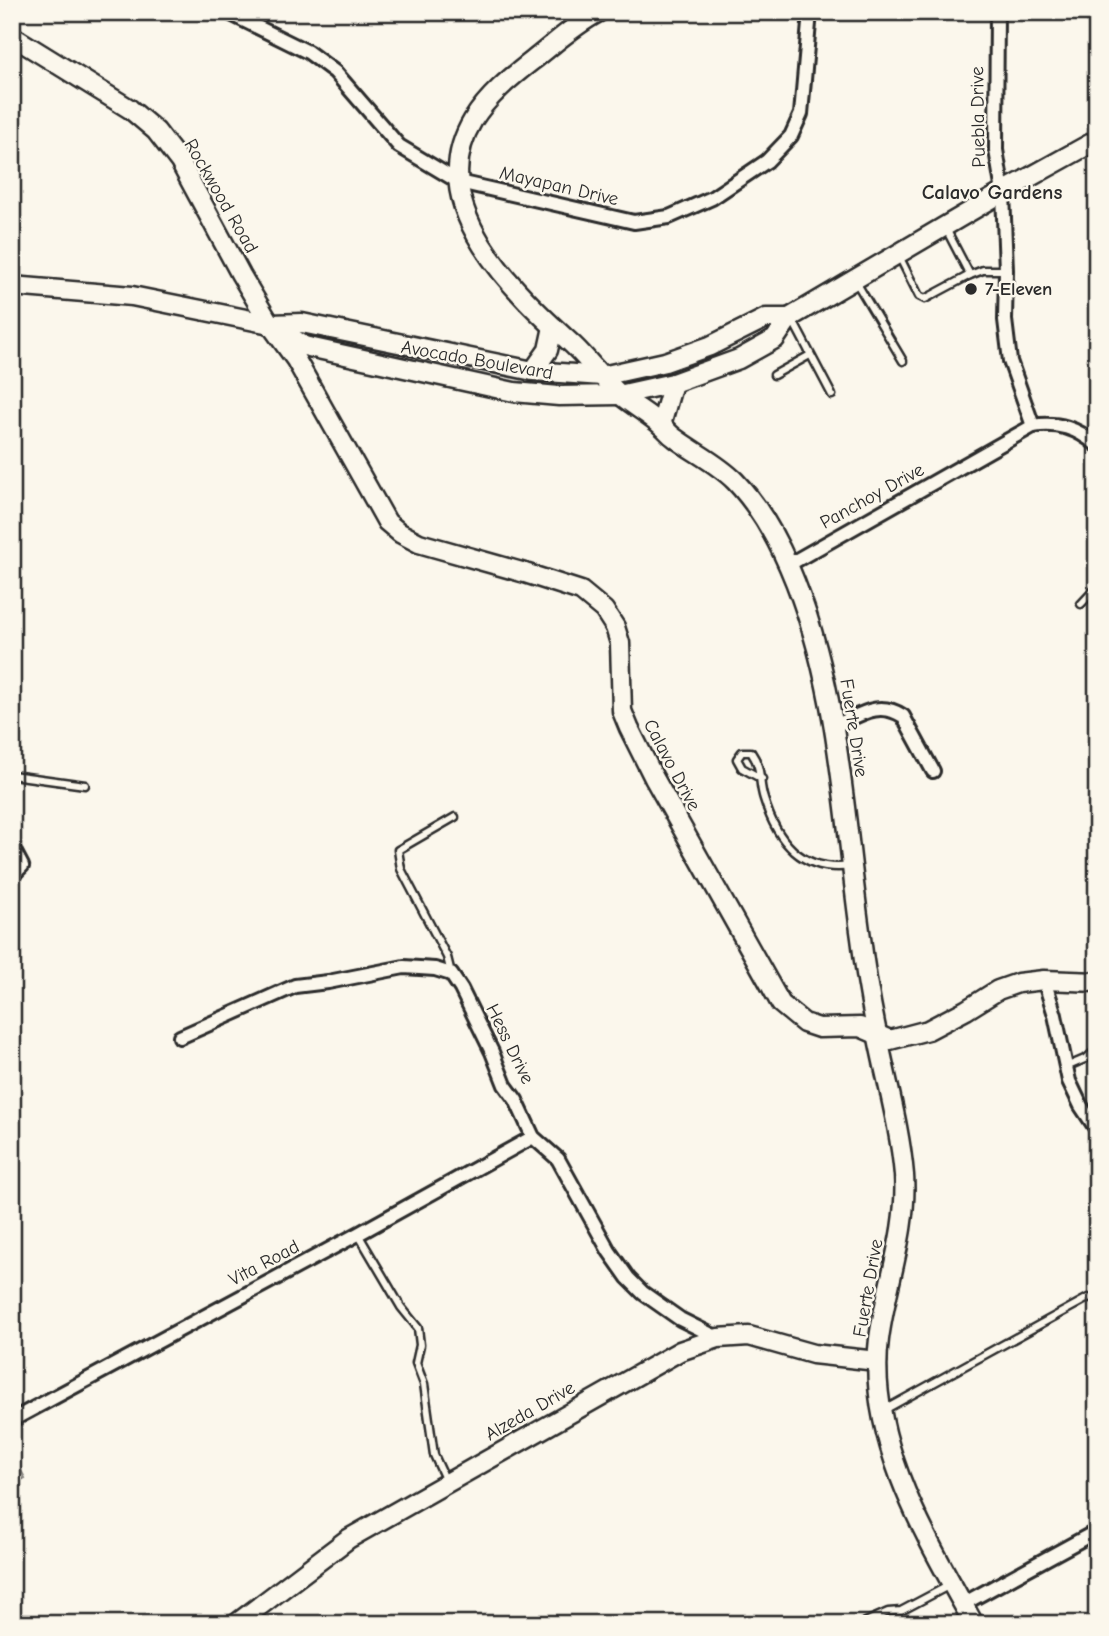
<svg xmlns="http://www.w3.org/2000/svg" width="1109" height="1636" viewBox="0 0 1109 1636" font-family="'Comic Neue',sans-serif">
  <rect width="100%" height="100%" fill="#fbf7ec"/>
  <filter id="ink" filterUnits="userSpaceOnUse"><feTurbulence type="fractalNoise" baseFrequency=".0143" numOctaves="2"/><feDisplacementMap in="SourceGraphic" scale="14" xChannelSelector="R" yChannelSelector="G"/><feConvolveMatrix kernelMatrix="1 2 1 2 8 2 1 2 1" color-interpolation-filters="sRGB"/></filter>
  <g filter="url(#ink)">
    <path fill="#dddad0" stroke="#84827e" stroke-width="2" d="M 14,1457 L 25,1478 L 12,1485 L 12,1458 Z"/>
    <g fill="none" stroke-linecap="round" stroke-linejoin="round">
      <defs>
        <g id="lane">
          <path d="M 899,256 L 919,296 L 925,299 L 970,275 L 945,227"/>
          <path d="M 970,275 L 983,270 L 1006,270"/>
          <path d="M 856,282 L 903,361"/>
          <path d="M 792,319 L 832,395"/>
          <path d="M 774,375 L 810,355"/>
          <path d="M 1081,604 L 1097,587"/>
          <path d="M 12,775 L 85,785"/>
          <path d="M 762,779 L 742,768 L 737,759 L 742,752 L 751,752 C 763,769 758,781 764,799 C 777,842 803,873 851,866"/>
          <path d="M 451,973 L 447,957 L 401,869 L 398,850 L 455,817"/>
          <path d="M 1066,1067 L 1087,1058 L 1097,1049"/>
          <path d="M 358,1234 L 401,1307 L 418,1328 L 420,1345 L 416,1363 L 424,1384 L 434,1455 L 446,1481"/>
          <path d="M 884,1410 L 1088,1298"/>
          <path d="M 861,1624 L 888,1612 L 901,1611 L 950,1585"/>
        </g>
        <g id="street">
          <path d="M 227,12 L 308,52 L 335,72 L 399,146 L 459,182 L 634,222 L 669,217 L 712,198 L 767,161 L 791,136 L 801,114 L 810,12"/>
          <path d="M 997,12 L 996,150 L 1003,192 L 1006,270 L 1005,320 L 1010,361 L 1033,426"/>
          <path d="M 788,565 L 1033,426 C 1058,422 1077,428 1097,445"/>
          <path d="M 835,726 C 860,715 878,700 903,716 L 933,771"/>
          <path d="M 12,847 L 22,866 L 12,876"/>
          <path d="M 1044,980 L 1055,1015 L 1069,1081 L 1081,1106 L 1097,1130"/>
          <path d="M 180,1037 L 295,986 L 328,982 L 404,967 L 435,969 L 451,974 L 461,989 L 492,1052 L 505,1085 L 516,1100 L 533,1137 L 558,1159 L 609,1251 L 628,1278 L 643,1293 L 680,1319 L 718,1338"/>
          <path d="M 12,1420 L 358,1234 L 533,1137"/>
          <path d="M 963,1604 L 1097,1531"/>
          <path d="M 12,1622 L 13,1624"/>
        </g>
        <g id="secondary">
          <path d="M 599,12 C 574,25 554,44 532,61 C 510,78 488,96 473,120 C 421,206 516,293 573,345 C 591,362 605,383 624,398 C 637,408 650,415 662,426 C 668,431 668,433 675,438 C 695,453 717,463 735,481 C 758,505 776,537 789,567 C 840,685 843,812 861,938 C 865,971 871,1005 878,1038 C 887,1083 900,1129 904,1175 C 908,1230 886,1285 879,1339 C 866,1439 927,1539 974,1624"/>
          <path d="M 12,36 L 130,109 L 156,131 L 180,162 L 241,275 L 270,324 L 296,360 L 387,522 L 400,533 L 419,543 L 525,573 L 581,591 L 604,610 L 615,627 L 620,643 L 622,711 L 629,728 L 654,778 L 781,1004 L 804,1023 L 819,1028 L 860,1027 L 890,1040 L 928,1030 L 966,1010 L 998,990 L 1018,983 L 1044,980 L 1097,982"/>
          <path d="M 12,286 L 132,296 L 270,324 L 302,323 L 533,371 L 602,376 L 665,362 L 710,346 L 766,318 L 789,318"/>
          <path d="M 279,329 L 304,346 L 514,392 L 559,396 L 619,395 L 673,383 L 739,359 L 775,339 L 789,318 L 1003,192 L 1097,140"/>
          <path d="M 533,371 L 548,350 L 553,327"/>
          <path d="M 661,425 L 673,383"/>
          <path d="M 236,1624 L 348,1539 L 680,1351 L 718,1338 L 749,1336 L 813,1354 L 877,1361"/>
        </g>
      </defs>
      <use href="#lane" stroke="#2b2b2b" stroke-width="11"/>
      <use href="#street" stroke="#2b2b2b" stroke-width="18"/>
      <use href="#secondary" stroke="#2b2b2b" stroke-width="23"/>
      <use href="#lane" stroke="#fbf7ec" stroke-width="6"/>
      <use href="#street" stroke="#fbf7ec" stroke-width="12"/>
      <use href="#secondary" stroke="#fbf7ec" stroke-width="18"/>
    </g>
  </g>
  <circle fill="#2b2b2b" stroke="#fbf7ec" stroke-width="2.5" cx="971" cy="289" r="7"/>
  <g text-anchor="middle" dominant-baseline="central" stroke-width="5" stroke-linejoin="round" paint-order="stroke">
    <g font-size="19" fill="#2b2b2b" stroke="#fbf7ec">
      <text transform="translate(978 117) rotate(-91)">Puebla Drive</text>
      <text transform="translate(559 186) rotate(13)">Mayapan Drive</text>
      <text transform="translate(221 196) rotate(60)">Rockwood Road</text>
      <text transform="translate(477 360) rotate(10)">Avocado Boulevard</text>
      <text transform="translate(872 496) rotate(-29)">Panchoy Drive</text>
      <text transform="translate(854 728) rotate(81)">Fuerte Drive</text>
      <text transform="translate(672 765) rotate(62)">Calavo Drive</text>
      <text transform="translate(510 1044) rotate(64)">Hess Drive</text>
      <text transform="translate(264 1263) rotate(-28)">Vita Road</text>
      <text transform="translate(868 1288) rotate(-80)">Fuerte Drive</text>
      <text transform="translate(530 1411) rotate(-30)">Alzeda Drive</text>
    </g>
    <g font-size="19" font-weight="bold" fill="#2b2b2b" stroke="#fbf7ec" text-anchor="start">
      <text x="985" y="289">7-Eleven</text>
    </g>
    <g font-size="21" font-weight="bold" fill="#2b2b2b" stroke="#fbf7ec">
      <text x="992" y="192">Calavo Gardens</text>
    </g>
  </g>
  <rect width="1109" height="1636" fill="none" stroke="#fbf7ec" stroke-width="42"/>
  <rect x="21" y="21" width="1067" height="1594" fill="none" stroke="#2b2b2b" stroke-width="2.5" filter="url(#ink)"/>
</svg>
